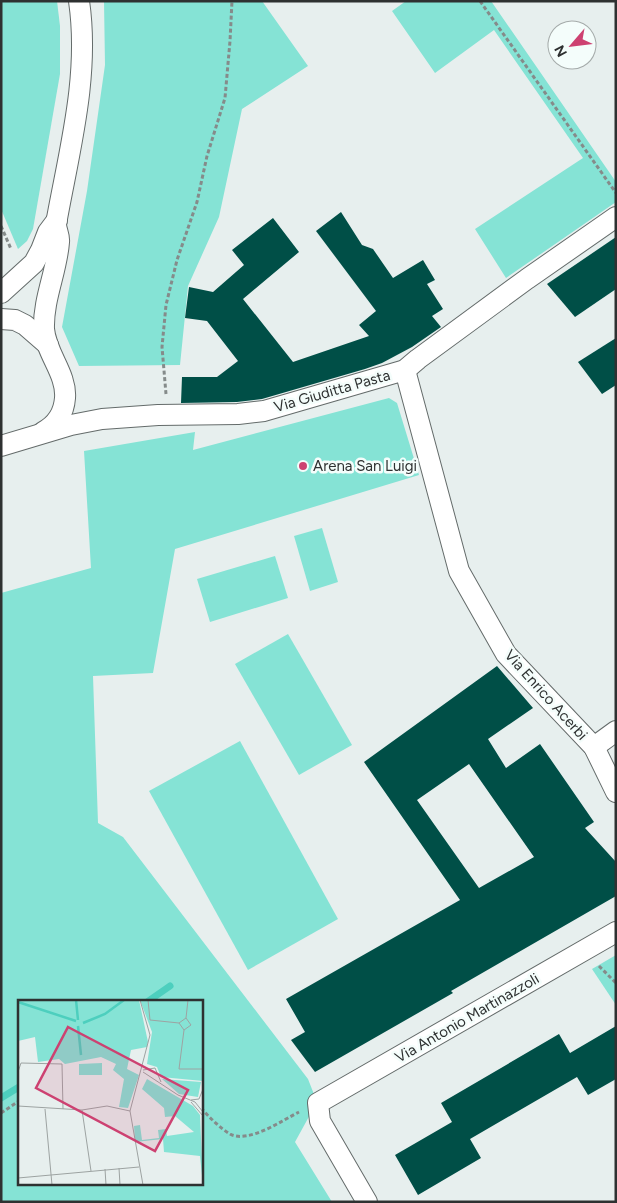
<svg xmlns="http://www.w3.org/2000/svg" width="617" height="1203" viewBox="0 0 617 1203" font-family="Figtree,sans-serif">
  <rect width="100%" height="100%" fill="#e7efee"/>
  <g fill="#85e3d5" fill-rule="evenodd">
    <path d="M 1,1 L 57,1 L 60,26 L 60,74 L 33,229 L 27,241 L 18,249 L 1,209 Z"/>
    <path d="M 104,1 L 262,1 L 308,66 L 242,109 L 219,217 L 188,286 L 180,365 L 79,366 L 62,327 L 87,191 L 105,65 Z"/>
    <path d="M 406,1 L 491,1 L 616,182 L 616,202 L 506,278 L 475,229 L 583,158 L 494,30 L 435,73 L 392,11 Z"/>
    <path d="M 389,398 L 397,403 L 419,475 L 175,549 L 153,673 L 93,676 L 98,823 L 123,837 L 308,1079 L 317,1102 L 295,1142 L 332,1202 L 1,1202 L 1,593 L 91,568 L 84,451 L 195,432 L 193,450 ZM 19,1002 L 201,1002 L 201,1184 L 19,1184 Z"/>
    <path d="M 322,528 L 338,582 L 310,591 L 294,536 Z"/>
    <path d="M 275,556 L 288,598 L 210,622 L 197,579 Z"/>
    <path d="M 288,634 L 352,745 L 299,775 L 235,664 Z"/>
    <path d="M 240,741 L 338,919 L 248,970 L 149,791 Z"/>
    <path d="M 616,955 L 616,1005 L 592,969 Z"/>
  </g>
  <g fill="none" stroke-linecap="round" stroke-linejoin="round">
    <g stroke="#4dcfbe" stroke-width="7">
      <path d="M 147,1002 L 170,986"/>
      <path d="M 1,1098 L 19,1087"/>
    </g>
  </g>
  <g fill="#004f47" fill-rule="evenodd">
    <path d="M 341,212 L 362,245 L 373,249 L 393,278 L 423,260 L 435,280 L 427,284 L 443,309 L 432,316 L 441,327 L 412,347 L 382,363 L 365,369 L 262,399 L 237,402 L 181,403 L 182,377 L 217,377 L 238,361 L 207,321 L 185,318 L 189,287 L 213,292 L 244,265 L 232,250 L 273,218 L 299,252 L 243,299 L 293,362 L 369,336 L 359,325 L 376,311 L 316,231 Z"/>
    <path d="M 616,237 L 616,289 L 575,317 L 547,284 Z"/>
    <path d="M 616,338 L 616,385 L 602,394 L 578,362 Z"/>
    <path d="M 497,666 L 533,708 L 488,739 L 506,768 L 540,744 L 594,822 L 585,828 L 616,862 L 616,896 L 451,991 L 453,993 L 315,1072 L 291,1040 L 305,1032 L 286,999 L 460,900 L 364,762 ZM 469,764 L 534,857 L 479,888 L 417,800 Z"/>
    <path d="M 616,1026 L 616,1079 L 588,1095 L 577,1077 L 470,1139 L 481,1158 L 418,1195 L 395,1155 L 452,1122 L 441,1103 L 559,1034 L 570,1053 Z"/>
  </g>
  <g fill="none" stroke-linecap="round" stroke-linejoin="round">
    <defs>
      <g id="street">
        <path d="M 1,293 L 34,263 L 41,250 L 48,232 L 57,220"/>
        <path d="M 1,319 L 15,320 L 25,325 L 48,345"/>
        <path d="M 405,370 L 459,571 L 506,654 L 594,747 L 616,792"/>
        <path d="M 43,432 C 56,425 64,413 65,398 C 67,374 46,354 44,329 C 43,299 57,271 59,242 C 60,236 56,230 56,224 C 69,151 90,76 79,1"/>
        <path d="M 1,446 L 71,425 L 102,419 L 158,415 L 238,414 L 264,411 L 405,370 L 418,359 L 527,279 L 616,217"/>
        <path d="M 594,747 L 616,731"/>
        <path d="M 367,1202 L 320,1121 L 318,1103 L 616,932"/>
      </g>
    </defs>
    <use href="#street" stroke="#646b6a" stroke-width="22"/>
    <g stroke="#858b8a" stroke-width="3" stroke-dasharray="4 2.5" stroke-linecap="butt">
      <path d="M 480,1 L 616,193"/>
      <path d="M 1,226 L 11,249"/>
      <path d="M 166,394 L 162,347 L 166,305 L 177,260 L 197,202 L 207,156 L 225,98 L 230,41 L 232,1"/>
      <path d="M 599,966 L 616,983"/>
      <path d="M 201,1108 C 209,1117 220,1128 230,1134 C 248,1144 283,1120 299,1112"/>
      <path d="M 1,1113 L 19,1101"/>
    </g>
    <use href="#street" stroke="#fff" stroke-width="20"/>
  </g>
  <circle fill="#cd4171" stroke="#f4fdfb" stroke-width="2" cx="303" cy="466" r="5"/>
  <g text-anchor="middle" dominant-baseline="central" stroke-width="5" stroke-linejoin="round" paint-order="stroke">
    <g font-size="15" fill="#2e3131" stroke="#f4fdfb">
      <text transform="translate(332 391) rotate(-16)">Via Giuditta Pasta</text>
      <text transform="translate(546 695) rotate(48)">Via Enrico Acerbi</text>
      <text transform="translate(467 1018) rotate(-30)">Via Antonio Martinazzoli</text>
    </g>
    <g font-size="15" fill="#2e3131" stroke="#f4fdfb" text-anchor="start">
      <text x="313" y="466">Arena San Luigi</text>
    </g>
  </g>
  <g transform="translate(18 1000)">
    <rect width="185" height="185" fill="#e7efee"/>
    <path d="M 0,0 L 121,0 L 130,42 L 129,47 L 113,50 L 109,69 L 121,75 L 110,108 L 101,107 L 106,79 L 95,70 L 98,64 L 83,57 L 47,64 L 41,59 L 20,62 L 17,37 L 0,41 ZM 122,0 L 185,0 L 185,81 L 143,77 L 139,67 L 129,64 L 134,32 ZM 84,63 L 84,75 L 61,75 L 61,64 ZM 129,79 L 175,106 L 182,115 L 185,185 L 182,156 L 146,152 L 145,139 L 117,142 L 116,126 L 122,125 L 124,140 L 141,138 L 140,130 L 148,129 L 149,136 L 176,132 L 157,116 L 147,117 L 146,108 L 124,89 ZM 144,79 L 183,82 L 180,97 L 161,94 Z" fill="#85e3d5"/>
    <path fill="none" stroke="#4dcfbe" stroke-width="2.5" d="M 58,0 L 60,20M 0,2 L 58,21M 65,23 L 87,14 L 106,0M 60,26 L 63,55"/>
    <path fill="none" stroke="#9da3a2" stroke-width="1" d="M 122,0 L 132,35 L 112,111 L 125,185M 130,0 L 132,20 L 161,23M 168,18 L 170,0M 166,30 L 161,69 L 185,69M 166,30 L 173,25 L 168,18M 166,30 L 161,23 L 168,18M 125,70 L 137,68 L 143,82M 0,72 L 3,63 L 44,64 L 45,109M 125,72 L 160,95 L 177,102 L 185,112M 173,100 L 181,99 L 185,89M 173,102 L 185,116M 0,106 L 64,110 L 89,106 L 112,111M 27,109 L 34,185M 64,110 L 73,171M 185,125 L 185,166M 101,168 L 102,185M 87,169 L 88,185M 0,178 L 121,167"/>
    <path fill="#cd4171" fill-opacity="0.15" stroke="#cd4171" stroke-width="2.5" d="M 50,27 L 170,90 L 137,151 L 18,88 Z"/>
    <rect width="185" height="185" fill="none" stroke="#2e3131" stroke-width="2.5"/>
  </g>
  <rect width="617" height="1203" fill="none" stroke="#2e3131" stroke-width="5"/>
  <g transform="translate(572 45) rotate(242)"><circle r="24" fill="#f4fdfb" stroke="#a5abaa"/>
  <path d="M0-4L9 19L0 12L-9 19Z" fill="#cd4171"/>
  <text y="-8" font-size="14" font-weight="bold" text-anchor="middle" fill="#2e3131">N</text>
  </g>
</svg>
